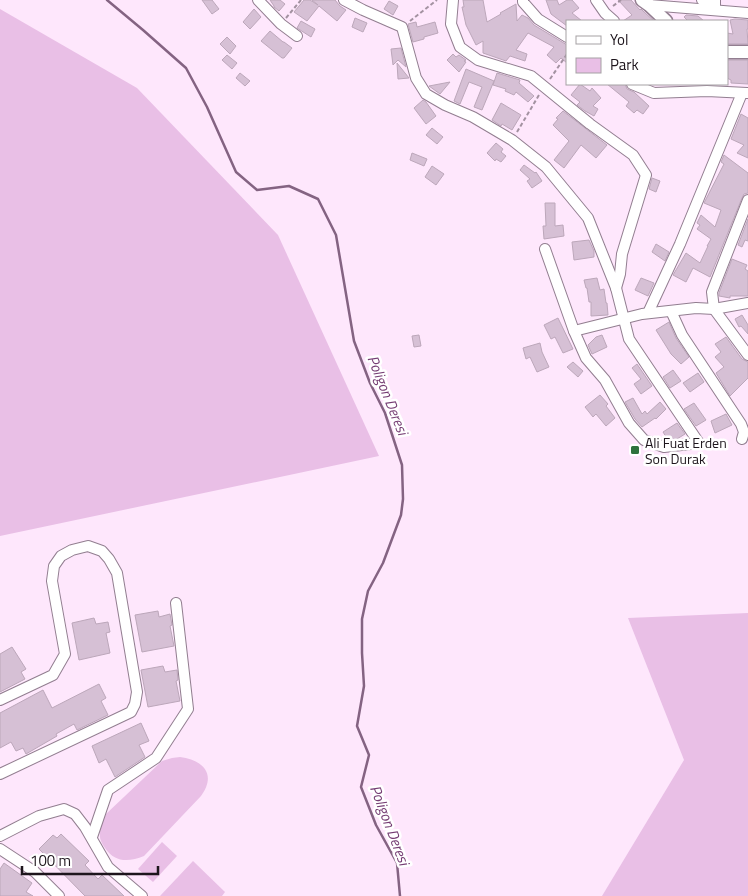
<svg xmlns="http://www.w3.org/2000/svg" width="748" height="896" viewBox="0 0 748 896" font-family="'Titillium Web',sans-serif">
  <rect width="100%" height="100%" fill="#fee7fc"/>
  <g fill="#e9bfe6">
    <path d="M 0,9 L 137,88 L 278,235 L 379,456 L 0,536 Z"/>
    <path d="M 748,613 L 748,896 L 602,896 L 684,760 L 628,618 Z"/>
    <path d="M 180,757 C 203,760 217,774 201,796 L 144,856 C 129,862 115,863 105,848 C 103,845 100,840 100,837 C 99,830 103,820 106,814 L 162,761 L 172,758 Z"/>
    <path d="M 162,842 L 177,856 L 153,882 L 138,869 Z"/>
    <path d="M 193,861 L 225,892 L 222,896 L 160,896 Z"/>
  </g>
  <g fill="none" stroke-linecap="round" stroke-linejoin="round">
    <path stroke="#846382" stroke-width="2.5" d="M 107,0 L 143,30 L 186,68 L 207,107 L 236,172 L 257,190 L 289,186 L 318,199 L 336,235 L 354,341 L 370,383 L 385,413 L 402,465 L 403,499 L 401,515 L 383,563 L 368,591 L 362,619 L 362,653 L 364,686 L 357,726 L 369,755 L 361,787 L 376,825 L 397,863 L 400,896"/>
  </g>
  <g fill="#d6c0d5" stroke="#bca7ba">
    <path d="M 202,0 L 212,0 L 219,9 L 212,14 Z"/>
    <path d="M 270,0 L 280,0 L 285,4 L 279,11 L 274,7 L 274,6 Z"/>
    <path d="M 304,0 L 310,0 L 318,5 L 312,0 L 335,0 L 340,6 L 346,10 L 337,21 L 319,6 L 307,21 L 294,12 Z"/>
    <path d="M 463,0 L 483,0 L 487,22 L 501,14 L 500,13 L 516,4 L 517,21 L 522,15 L 528,18 L 534,25 L 567,45 L 567,63 L 561,58 L 556,63 L 547,55 L 554,47 L 528,33 L 516,50 L 527,54 L 525,61 L 510,56 L 506,61 L 483,53 L 483,41 L 476,45 L 466,25 L 462,7 L 464,7 Z"/>
    <path d="M 546,0 L 557,0 L 559,5 L 567,0 L 572,0 L 579,8 L 572,13 L 582,21 L 567,21 L 567,26 L 551,14 Z"/>
    <path d="M 618,0 L 631,0 L 640,10 L 641,9 L 643,11 L 654,21 L 623,21 L 632,15 Z"/>
    <path d="M 389,1 L 398,6 L 393,15 L 384,9 Z"/>
    <path d="M 254,9 L 261,17 L 250,29 L 243,22 Z"/>
    <path d="M 686,15 L 698,16 L 704,21 L 688,21 L 684,17 Z"/>
    <path d="M 355,18 L 367,23 L 363,32 L 352,27 Z"/>
    <path d="M 735,19 L 748,20 L 748,29 L 747,29 L 748,44 L 727,44 L 727,33 L 733,34 L 730,20 Z"/>
    <path d="M 301,21 L 315,29 L 311,37 L 297,28 Z"/>
    <path d="M 416,22 L 417,27 L 435,22 L 438,33 L 424,37 L 424,39 L 413,42 L 408,24 Z"/>
    <path d="M 270,31 L 283,42 L 284,42 L 292,48 L 284,58 L 282,58 L 261,41 Z"/>
    <path d="M 227,37 L 236,46 L 230,54 L 220,44 Z"/>
    <path d="M 401,48 L 406,67 L 398,60 L 393,65 L 391,49 Z"/>
    <path d="M 453,54 L 456,57 L 459,55 L 466,60 L 464,61 L 466,62 L 459,72 L 447,60 Z"/>
    <path d="M 227,55 L 237,63 L 232,69 L 222,60 Z"/>
    <path d="M 727,60 L 748,60 L 748,84 L 731,83 L 731,80 L 727,78 Z"/>
    <path d="M 397,63 L 409,78 L 398,79 Z"/>
    <path d="M 466,69 L 494,81 L 482,110 L 474,107 L 482,87 L 469,82 L 460,104 L 454,101 Z"/>
    <path d="M 240,73 L 250,81 L 245,86 L 236,78 Z"/>
    <path d="M 497,73 L 520,80 L 519,83 L 534,96 L 528,102 L 516,92 L 514,95 L 505,91 L 506,89 L 493,85 Z"/>
    <path d="M 450,82 L 440,94 L 429,86 Z"/>
    <path d="M 580,84 L 590,91 L 592,88 L 601,98 L 593,106 L 598,109 L 594,116 L 585,111 L 577,105 L 580,102 L 571,95 Z"/>
    <path d="M 607,84 L 625,84 L 627,89 L 634,92 L 649,106 L 643,114 L 637,110 L 634,113 L 626,106 L 629,102 Z"/>
    <path d="M 423,100 L 426,102 L 436,116 L 426,124 L 414,108 Z"/>
    <path d="M 501,103 L 521,115 L 512,130 L 502,124 L 501,126 L 492,120 Z"/>
    <path d="M 563,111 L 607,145 L 596,158 L 581,145 L 564,168 L 554,160 L 569,141 L 553,125 L 558,119 L 556,118 Z"/>
    <path d="M 741,114 L 748,118 L 748,158 L 737,153 L 744,145 L 731,139 Z"/>
    <path d="M 432,128 L 443,137 L 437,144 L 426,135 Z"/>
    <path d="M 496,143 L 503,149 L 501,152 L 506,156 L 501,162 L 496,159 L 495,161 L 487,153 Z"/>
    <path d="M 412,153 L 427,159 L 424,166 L 410,160 Z"/>
    <path d="M 724,155 L 748,173 L 748,193 L 744,194 L 742,198 L 710,277 L 693,268 L 686,282 L 673,275 L 686,253 L 700,263 L 708,246 L 707,246 L 711,239 L 697,229 L 700,225 L 697,223 L 701,215 L 715,227 L 721,210 L 704,203 L 724,164 L 721,162 Z"/>
    <path d="M 524,165 L 535,173 L 536,172 L 542,181 L 532,188 L 527,181 L 530,179 L 520,170 Z"/>
    <path d="M 432,166 L 444,174 L 436,185 L 425,177 Z"/>
    <path d="M 652,178 L 660,181 L 656,192 L 649,189 Z"/>
    <path d="M 545,203 L 555,203 L 555,226 L 563,225 L 564,236 L 544,239 L 543,226 L 546,226 Z"/>
    <path d="M 748,219 L 748,241 L 745,240 L 742,247 L 738,245 Z"/>
    <path d="M 589,240 L 594,251 L 594,257 L 574,260 L 572,242 Z"/>
    <path d="M 656,244 L 669,252 L 665,261 L 652,252 Z"/>
    <path d="M 732,259 L 747,265 L 745,269 L 748,271 L 748,296 L 730,296 L 730,298 L 719,296 L 719,293 Z"/>
    <path d="M 597,278 L 600,290 L 604,289 L 606,303 L 607,303 L 608,315 L 591,316 L 591,302 L 589,302 L 587,288 L 586,288 L 584,280 Z"/>
    <path d="M 641,278 L 654,283 L 648,296 L 635,290 Z"/>
    <path d="M 742,315 L 748,325 L 748,334 L 741,326 L 739,327 L 735,319 Z"/>
    <path d="M 558,318 L 573,349 L 563,353 L 555,337 L 551,339 L 544,325 Z"/>
    <path d="M 669,322 L 676,338 L 689,357 L 681,364 L 671,354 L 656,330 Z"/>
    <path d="M 419,335 L 421,346 L 414,347 L 412,336 Z"/>
    <path d="M 602,335 L 607,347 L 592,354 L 588,345 L 596,337 Z"/>
    <path d="M 726,337 L 742,359 L 748,362 L 748,378 L 730,396 L 716,373 L 724,367 L 715,357 L 721,352 L 715,344 Z"/>
    <path d="M 540,343 L 542,352 L 549,367 L 537,372 L 530,357 L 526,359 L 523,348 Z"/>
    <path d="M 573,362 L 583,371 L 578,377 L 567,367 Z"/>
    <path d="M 637,364 L 652,386 L 641,394 L 634,384 L 641,379 L 632,368 Z"/>
    <path d="M 673,370 L 681,381 L 670,388 L 663,377 Z"/>
    <path d="M 698,373 L 704,382 L 690,392 L 683,383 Z"/>
    <path d="M 600,395 L 608,404 L 606,406 L 615,418 L 606,426 L 596,414 L 593,417 L 585,407 Z"/>
    <path d="M 633,398 L 642,414 L 645,411 L 647,414 L 660,402 L 666,409 L 656,419 L 655,418 L 642,427 L 635,419 L 625,402 Z"/>
    <path d="M 694,403 L 706,420 L 696,426 L 684,409 Z"/>
    <path d="M 726,414 L 732,425 L 715,433 L 711,421 Z"/>
    <path d="M 677,423 L 685,434 L 677,439 L 668,440 L 663,432 Z"/>
    <path d="M 158,611 L 159,617 L 170,614 L 172,625 L 170,626 L 174,646 L 142,652 L 135,615 Z"/>
    <path d="M 94,618 L 96,624 L 108,622 L 110,632 L 106,633 L 110,653 L 79,660 L 72,623 Z"/>
    <path d="M 12,647 L 26,669 L 21,672 L 25,679 L 0,692 L 0,654 Z"/>
    <path d="M 163,666 L 165,672 L 177,670 L 178,680 L 176,681 L 180,701 L 148,707 L 141,670 Z"/>
    <path d="M 99,684 L 106,698 L 101,701 L 108,715 L 77,730 L 74,724 L 56,734 L 57,736 L 26,754 L 23,748 L 16,751 L 11,742 L 0,748 L 0,713 L 43,690 L 52,708 Z"/>
    <path d="M 141,723 L 149,741 L 139,745 L 145,757 L 115,777 L 106,759 L 99,763 L 92,746 Z"/>
    <path d="M 61,834 L 89,861 L 85,865 L 98,879 L 102,875 L 124,896 L 85,896 L 39,849 L 53,835 L 57,838 Z"/>
    <path d="M 4,863 L 32,883 L 26,892 L 33,896 L 0,896 L 0,869 Z"/>
  </g>
  <g fill="none" stroke-linecap="round" stroke-linejoin="round">
    <defs>
      <g id="minor">
        <path d="M 258,0 L 281,24 L 297,36"/>
        <path d="M 344,0 L 363,10 L 402,27 L 416,78 L 426,94 L 445,105 L 473,117 L 512,140 L 546,167 L 588,218 L 616,288 L 629,339 L 699,443 L 664,447 L 644,440 L 629,423 L 605,380 L 586,358 L 574,331 L 545,249"/>
        <path d="M 453,0 L 451,24 L 460,47 L 478,60 L 531,76 L 590,124 L 633,155 L 646,175 L 622,254 L 620,274 L 616,288"/>
        <path d="M 523,0 L 523,2 L 538,19 L 567,37"/>
        <path d="M 596,0 L 605,13 L 614,21"/>
        <path d="M 702,0 L 715,10 L 715,0"/>
        <path d="M 649,5 L 748,13"/>
        <path d="M 632,84 L 654,93 L 707,91 L 747,93"/>
        <path d="M 748,200 L 712,292 L 714,309 L 748,355"/>
        <path d="M 671,311 L 682,335 L 741,424 L 744,432 L 742,439"/>
        <path d="M 648,313 L 680,244 L 742,93"/>
        <path d="M 574,331 L 642,314 L 696,308 L 714,309 L 748,303"/>
        <path d="M 0,700 L 53,675 L 65,654 L 52,581 L 54,566 L 61,556 L 72,550 L 88,546 L 102,551 L 109,559 L 117,573 L 137,692 L 135,704 L 131,712 L 0,774"/>
        <path d="M 0,836 L 39,816 L 64,809 L 75,814 L 85,827 L 108,867 L 142,896"/>
        <path d="M 92,837 L 108,790 L 156,758 L 188,709 L 176,603"/>
        <path d="M 0,849 L 35,872 L 59,896"/>
      </g>
      <g id="tertiary">
        <path d="M 642,0 L 649,5 L 666,21"/>
        <path d="M 727,52 L 748,52"/>
      </g>
    </defs>
    <use href="#minor" stroke="#927e90" stroke-width="12"/>
    <use href="#tertiary" stroke="#927e90" stroke-width="15"/>
    <g stroke="#a392a1" stroke-width="2" stroke-dasharray="4 2.5" stroke-linecap="butt">
      <path d="M 613,6 L 621,0"/>
      <path d="M 286,18 L 301,0"/>
      <path d="M 410,21 L 437,0"/>
      <path d="M 550,79 L 567,54"/>
      <path d="M 517,132 L 539,95"/>
    </g>
    <use href="#minor" stroke="#fff" stroke-width="10"/>
    <use href="#tertiary" stroke="#fff" stroke-width="12"/>
  </g>
  <rect fill="#2e723d" stroke="#fff" stroke-width="2" x="630" y="445" width="10" height="10" rx="2.5"/>
  <g text-anchor="middle" dominant-baseline="central" stroke-width="5" stroke-linejoin="round" paint-order="stroke">
    <g font-size="14" fill="#1d151c" stroke="#fff" text-anchor="start">
      <text x="645" y="442">Ali Fuat Erden<tspan x="645" dy="16">Son Durak</tspan></text>
    </g>
    <g font-size="15" font-style="italic" fill="#753d73" stroke="#fff">
      <text transform="translate(388 395) rotate(68)">Poligon Deresi</text>
      <text transform="translate(390 825) rotate(69)">Poligon Deresi</text>
    </g>
  </g>
  <rect x="566" y="20" width="162" height="65" fill="#ffffff" stroke="#a5a1a4"/>
  <rect x="576" y="36" width="25" height="8" fill="#ffffff" stroke="#a5a1a4"/>
  <text x="610" y="45" font-size="15" fill="#1d151c">Yol</text>
  <rect x="576" y="58" width="25" height="15" fill="#e9bfe6" stroke="#a5a1a4"/>
  <text x="610" y="70" font-size="15" fill="#1d151c">Park</text>
  <path d="M22 866v8h136v-8" fill="none" stroke="#1d151c" stroke-width="2.5"/>
  <text x="30" y="866" font-size="15" fill="#1d151c" stroke="#ffffff" stroke-width="4" paint-order="stroke">100 m</text>
</svg>
